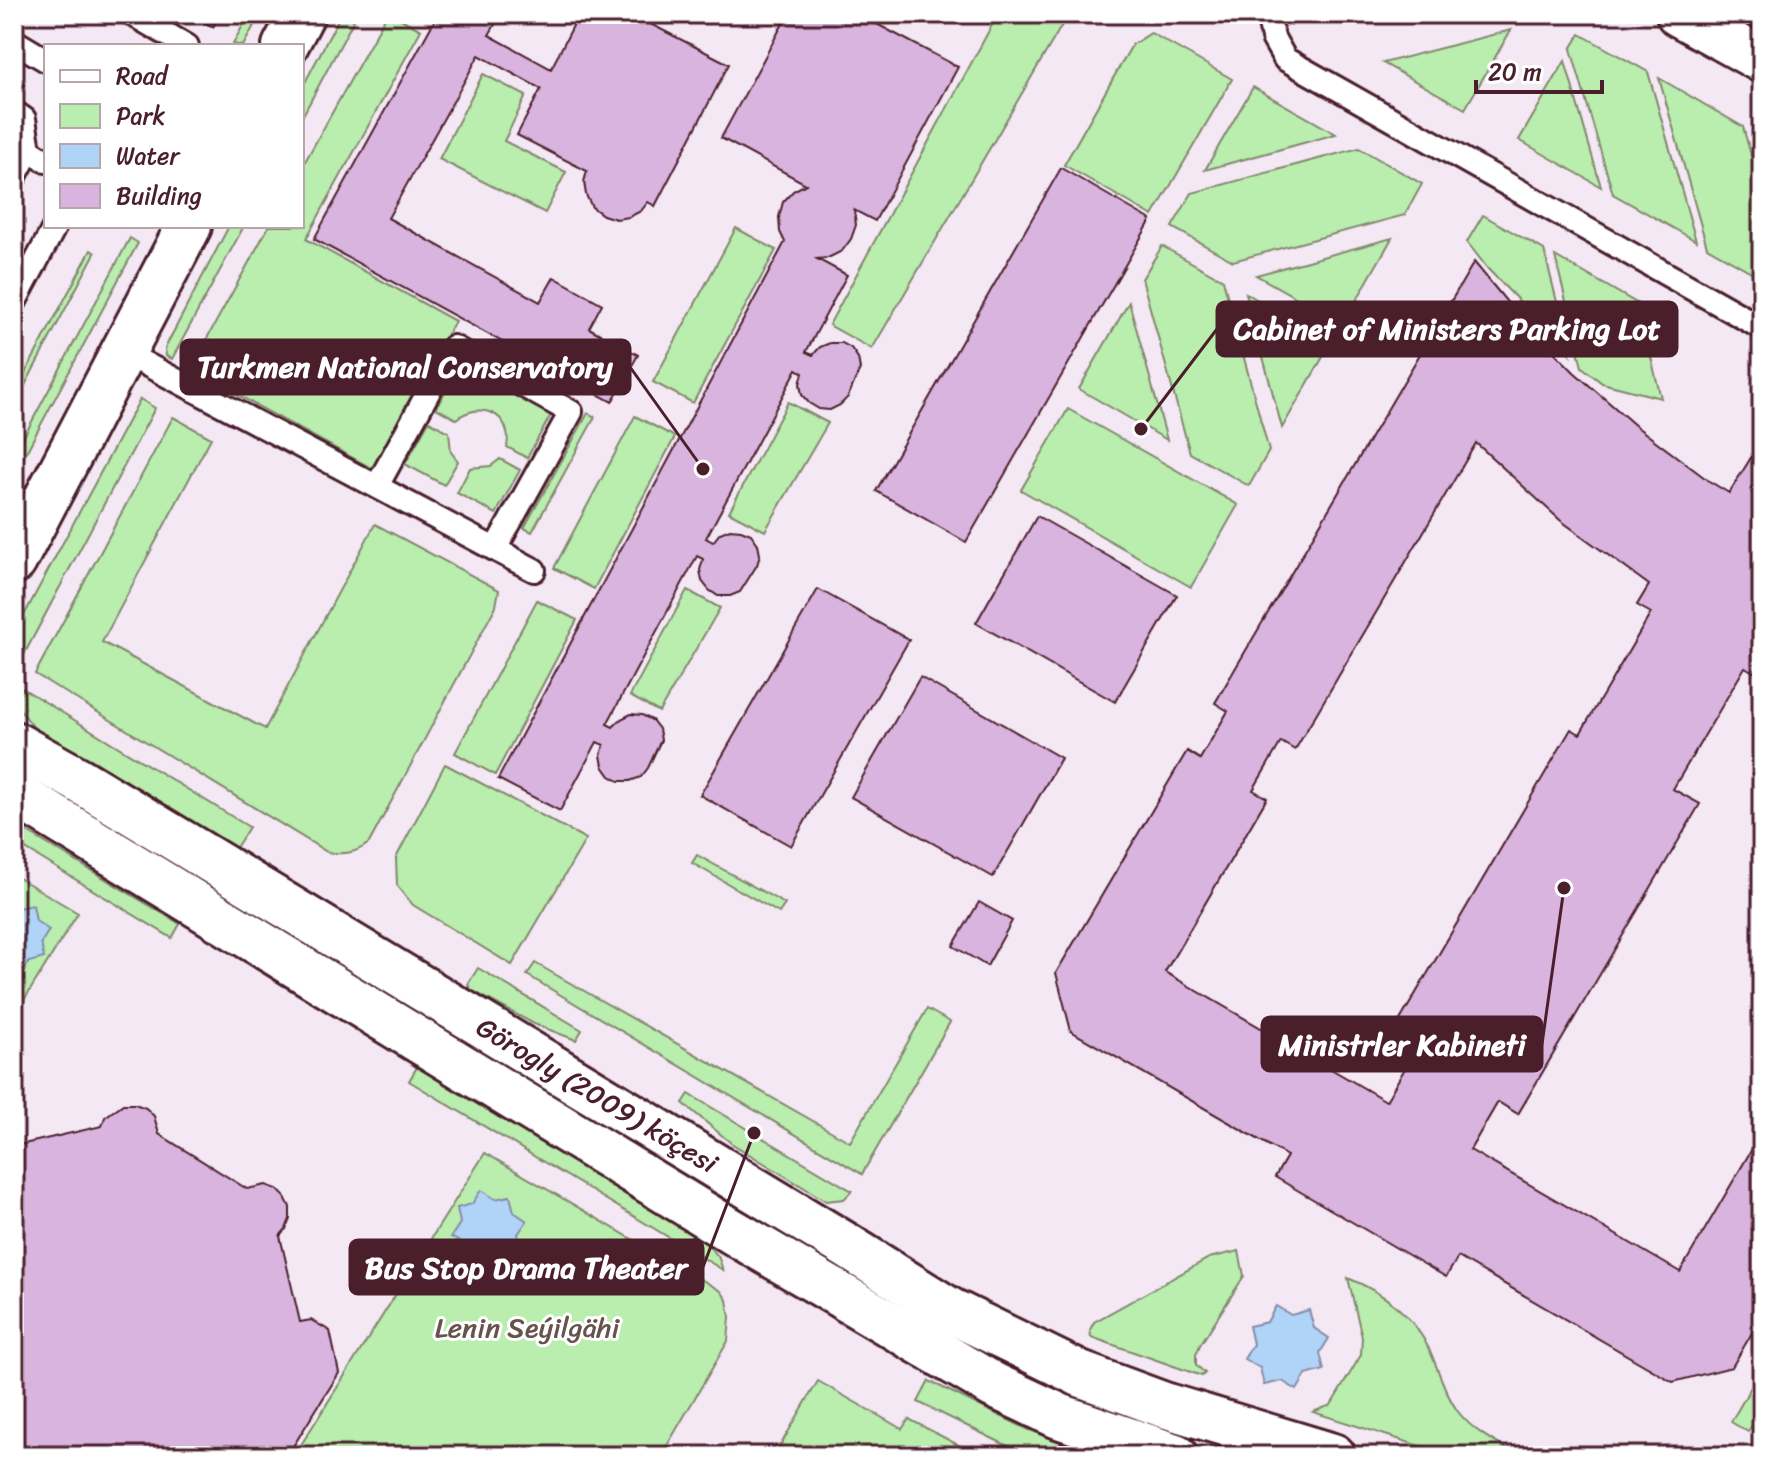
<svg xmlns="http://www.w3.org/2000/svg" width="1776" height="1470" viewBox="0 0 1776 1470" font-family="Sriracha,sans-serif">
  <rect width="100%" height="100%" fill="#f4e8f5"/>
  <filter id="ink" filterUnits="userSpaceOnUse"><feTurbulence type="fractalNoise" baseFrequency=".0125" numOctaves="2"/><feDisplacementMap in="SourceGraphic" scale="16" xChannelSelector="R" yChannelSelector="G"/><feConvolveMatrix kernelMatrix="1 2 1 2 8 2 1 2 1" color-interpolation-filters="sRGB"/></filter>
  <g filter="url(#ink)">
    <g fill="#b9eeaf" stroke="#82866d" stroke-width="2">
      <path d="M 249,14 L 260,14 L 243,46 L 233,44 Z"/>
      <path d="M 341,14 L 357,14 L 302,117 L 302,88 Z"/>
      <path d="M 387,14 L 392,14 L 421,30 L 306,239 L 455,321 L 373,469 L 190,369 L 269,226 L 302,226 L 302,167 Z"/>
      <path d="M 998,14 L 1042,14 L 1062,25 L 872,349 L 829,325 Z"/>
      <path d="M 1511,30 L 1465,109 L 1383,63 Z"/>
      <path d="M 1151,33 L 1232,79 L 1153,216 L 1064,165 L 1132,45 Z"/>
      <path d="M 1580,34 L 1648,72 L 1696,241 L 1613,194 L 1571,49 Z"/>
      <path d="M 1565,61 L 1601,187 L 1519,140 Z"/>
      <path d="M 483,74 L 526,96 L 504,141 L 566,172 L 545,213 L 439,159 Z"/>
      <path d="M 1659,78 L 1743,127 L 1762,194 L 1762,278 L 1707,247 Z"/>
      <path d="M 1253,87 L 1336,134 L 1205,170 Z"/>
      <path d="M 1359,148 L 1422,184 L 1405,215 L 1233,261 L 1172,227 L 1192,193 Z"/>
      <path d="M 1483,215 L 1544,250 L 1570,354 L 1488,269 L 1467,242 Z"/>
      <path d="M 229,226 L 244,226 L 172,359 L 166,356 L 165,348 Z"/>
      <path d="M 736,228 L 776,250 L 693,403 L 653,382 Z"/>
      <path d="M 130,238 L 138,243 L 14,475 L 14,455 Z"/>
      <path d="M 1392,238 L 1343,324 L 1256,275 Z"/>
      <path d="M 1162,246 L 1223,280 L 1269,451 L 1249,486 L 1190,453 L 1142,279 Z"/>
      <path d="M 91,250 L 95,253 L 14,406 L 14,394 Z"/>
      <path d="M 1555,256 L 1638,304 L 1661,398 L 1602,383 L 1582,367 Z"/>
      <path d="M 1246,293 L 1331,343 L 1282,428 Z"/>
      <path d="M 1129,302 L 1167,440 L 1079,389 Z"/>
      <path d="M 461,363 L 552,413 L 527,458 L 507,447 C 513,414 481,400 456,419 L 436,408 Z"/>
      <path d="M 140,399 L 155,408 L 19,664 L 14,661 L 14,634 Z"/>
      <path d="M 788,402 L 828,423 L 765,531 L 729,512 Z"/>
      <path d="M 1068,409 L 1238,505 L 1191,587 L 1021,490 Z"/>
      <path d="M 588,413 L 595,417 L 532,532 L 524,528 Z"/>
      <path d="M 635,416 L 675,437 L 594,589 L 554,568 Z"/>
      <path d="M 173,417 L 211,438 L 102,642 L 265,729 L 375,524 L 499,590 L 496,606 L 369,843 C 357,853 342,855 327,852 L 35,674 Z"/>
      <path d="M 429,421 L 449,432 L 451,452 L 458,461 L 444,485 L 405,464 Z"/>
      <path d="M 500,459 L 520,470 L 496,514 L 457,493 L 470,468 L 491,466 Z"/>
      <path d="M 687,590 L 720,608 L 659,712 L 630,696 Z"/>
      <path d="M 537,600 L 577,620 L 495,775 L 455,753 Z"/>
      <path d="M 14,683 L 249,827 L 234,851 L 35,729 L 14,702 Z"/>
      <path d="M 445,764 L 586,839 L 512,965 L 413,905 L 397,885 L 396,858 Z"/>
      <path d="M 14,824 L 180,924 L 172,938 L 14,842 Z"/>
      <path d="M 697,855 L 785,904 L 779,913 L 692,863 Z"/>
      <path d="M 14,875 L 78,913 L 14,1016 Z"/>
      <path d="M 535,963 L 850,1142 L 927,1009 L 950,1022 L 862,1174 L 527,975 Z"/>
      <path d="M 478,968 L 582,1030 L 576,1040 L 534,1024 L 471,990 L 468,984 Z"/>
      <path d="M 417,1067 L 703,1240 L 718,1256 L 723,1270 L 409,1081 Z"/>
      <path d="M 689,1094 L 852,1191 L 844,1199 L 826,1201 L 731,1143 L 683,1103 Z"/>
      <path d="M 485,1153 L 721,1291 L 727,1300 L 730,1317 L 728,1341 L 661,1456 L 294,1456 Z"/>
      <path d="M 1239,1251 L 1244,1276 L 1200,1345 L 1196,1355 L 1196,1365 L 1205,1373 L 1202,1376 L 1091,1337 L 1090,1330 L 1094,1322 L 1209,1258 Z"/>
      <path d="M 1348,1278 C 1384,1293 1413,1314 1430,1351 C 1439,1371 1445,1394 1459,1413 C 1474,1432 1498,1444 1520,1456 L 1451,1456 L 1313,1412 L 1331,1405 L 1361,1355 L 1362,1337 Z"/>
      <path d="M 1762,1368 L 1762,1408 L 1748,1432 L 1731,1422 Z"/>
      <path d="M 818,1381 L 902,1429 L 909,1419 L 979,1456 L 774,1456 Z"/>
      <path d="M 929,1381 L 1027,1429 L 1098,1456 L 1032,1456 L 1018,1451 L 918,1402 Z"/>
    </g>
    <g fill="#b0d3f8" stroke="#878ba6" stroke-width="2">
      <path d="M 33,905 L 36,921 L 49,930 L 41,943 L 44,958 L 29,962 L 20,975 L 14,971 L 14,907 L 17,908 Z"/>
      <path d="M 481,1190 L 495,1199 L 510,1196 L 514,1212 L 527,1221 L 518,1234 L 521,1250 L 506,1253 L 497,1266 L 484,1257 L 468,1260 L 465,1245 L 451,1237 L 460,1223 L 457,1208 L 472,1204 Z"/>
      <path d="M 1276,1306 L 1291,1315 L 1309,1310 L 1314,1328 L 1329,1338 L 1320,1353 L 1324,1370 L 1306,1375 L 1297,1390 L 1282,1381 L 1264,1385 L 1260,1368 L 1244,1359 L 1253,1344 L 1249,1326 L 1267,1322 Z"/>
    </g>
    <g fill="#d9b4de" stroke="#4a1f2b" stroke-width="2" fill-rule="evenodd">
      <path d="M 190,14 L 221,14 L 213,27 Z"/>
      <path d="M 438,14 L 501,14 L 489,35 L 551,69 L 579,14 L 631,14 L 729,64 L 655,206 L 648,202 L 641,211 L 629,217 L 616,219 L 603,215 L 592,207 L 586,195 L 584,182 L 587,171 L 517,135 L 541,89 L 479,55 L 388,218 L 540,302 L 554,277 L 602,304 L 589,328 L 638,355 L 612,402 L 314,239 Z"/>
      <path d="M 788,14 L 858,14 L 958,67 L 875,221 L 854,210 L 856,225 L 851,239 L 842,251 L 828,258 L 817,259 L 847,275 L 806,352 L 813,355 L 820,347 L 830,343 L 842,343 L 851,348 L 858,358 L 860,369 L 848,397 L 840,405 L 830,410 L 819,409 L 809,403 L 802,395 L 800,384 L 803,373 L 797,369 L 706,538 L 713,542 L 720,533 L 730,529 L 741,530 L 751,534 L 758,544 L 760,555 L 757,565 L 740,592 L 730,596 L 718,596 L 709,590 L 702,581 L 700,570 L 703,559 L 697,556 L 607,724 L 613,727 L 621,719 L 631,714 L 642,715 L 652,720 L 659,729 L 661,740 L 648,768 L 641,777 L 630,781 L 619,781 L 610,776 L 603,766 L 601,755 L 604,745 L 597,742 L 560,811 L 498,779 L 785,242 L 780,232 L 779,217 L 783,202 L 793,191 L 806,184 L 721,138 Z"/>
      <path d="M 1061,168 L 1151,220 L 966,542 L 876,491 Z"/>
      <path d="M 1474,262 L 1515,312 L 1574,372 L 1637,427 L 1709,481 L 1729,493 L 1762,440 L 1762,677 L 1745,667 L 1673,789 L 1700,804 L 1518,1114 L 1498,1102 L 1470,1150 L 1680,1272 L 1762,1132 L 1762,1316 L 1732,1367 L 1673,1382 L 1458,1257 L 1446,1277 L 1275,1177 L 1287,1156 L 1071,1031 L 1056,973 L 1187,751 L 1200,759 L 1228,711 L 1215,703 ZM 1476,443 L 1560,520 L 1649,585 L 1637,605 L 1651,613 L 1580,734 L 1571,729 L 1389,1039 L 1414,1053 L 1386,1101 L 1165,972 L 1267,798 L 1253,790 L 1281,742 L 1295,750 Z"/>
      <path d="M 1037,516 L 1177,595 L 1115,702 L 976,623 Z"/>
      <path d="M 818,589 L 909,640 L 791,846 L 700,795 Z"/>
      <path d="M 920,677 L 1061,758 L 993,877 L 851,797 Z"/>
      <path d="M 979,902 L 1012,921 L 987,966 L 953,946 Z"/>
      <path d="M 123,1104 L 135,1104 L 146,1108 L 154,1116 L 159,1134 L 247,1189 L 266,1185 L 277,1189 L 285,1197 L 290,1207 L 290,1219 L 286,1229 L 280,1236 L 300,1322 L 311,1320 L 330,1331 L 339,1373 L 287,1456 L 216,1456 L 209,1451 L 206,1456 L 14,1456 L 14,1139 L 15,1146 L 102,1126 L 105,1117 Z"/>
    </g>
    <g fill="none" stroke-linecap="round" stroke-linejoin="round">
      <defs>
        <g id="service">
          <path d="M 132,14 L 187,46"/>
          <path d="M 1268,14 L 1273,38 L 1285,59 L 1762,328"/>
          <path d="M 14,41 L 46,60"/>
          <path d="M 14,112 L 24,119 L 29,150 L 46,161"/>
          <path d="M 14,178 L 29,150"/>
          <path d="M 14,303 L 55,226"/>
          <path d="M 123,352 L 534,570"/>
          <path d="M 377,486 L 453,347 L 571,412 L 495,549"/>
        </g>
        <g id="minor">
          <path d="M 1679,14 L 1762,60"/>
          <path d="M 285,46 L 302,14"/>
          <path d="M 14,561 L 189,226"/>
        </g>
        <g id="tertiary">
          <path d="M 14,744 L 77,779 L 847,1246 L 949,1310 L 1080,1374 L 1164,1405 L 1333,1456"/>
          <path d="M 14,793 L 718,1223 L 993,1385 L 1059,1416 L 1175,1456"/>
        </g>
      </defs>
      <use href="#service" stroke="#4a1f2b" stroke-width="28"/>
      <use href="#minor" stroke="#4a1f2b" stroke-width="50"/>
      <use href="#tertiary" stroke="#4a1f2b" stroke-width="50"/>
      <use href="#service" stroke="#fff" stroke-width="22"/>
      <use href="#minor" stroke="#fff" stroke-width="44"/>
      <use href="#tertiary" stroke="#fff" stroke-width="44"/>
    </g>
  </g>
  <g text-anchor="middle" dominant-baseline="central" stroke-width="6" stroke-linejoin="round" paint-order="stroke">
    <g font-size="28" fill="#4a1f2b" stroke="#fff">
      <text transform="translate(597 1095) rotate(31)">Görogly (2009) köçesi</text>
    </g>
    <g font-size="28" fill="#66534c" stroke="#fff">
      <text x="527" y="1327">Lenin Seýilgähi</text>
    </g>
  </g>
  <path fill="none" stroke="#4a1f2b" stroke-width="3" d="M1141 429L1217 329M703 469L630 367M1564 888L1542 1044M754 1133L703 1267"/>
  <g fill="#4a1f2b" stroke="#fff" stroke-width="3">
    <circle cx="1141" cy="429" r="8"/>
    <circle cx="703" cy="469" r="8"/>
    <circle cx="1564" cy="888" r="8"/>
    <circle cx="754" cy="1133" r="8"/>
  </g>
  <g fill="#4a1f2b" stroke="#4a1f2b" stroke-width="3">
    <rect x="1217" y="302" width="460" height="54" rx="8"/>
    <rect x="181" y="340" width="449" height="54" rx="8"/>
    <rect x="1262" y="1017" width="280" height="54" rx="8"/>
    <rect x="350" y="1240" width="353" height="54" rx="8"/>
  </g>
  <g font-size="30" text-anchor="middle" font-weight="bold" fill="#fff">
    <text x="1447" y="339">Cabinet of Ministers Parking Lot</text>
    <text x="405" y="377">Turkmen National Conservatory</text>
    <text x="1402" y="1055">Ministrler Kabineti</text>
    <text x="526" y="1278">Bus Stop Drama Theater</text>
  </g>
  <rect width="1776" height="1470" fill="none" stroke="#fff" stroke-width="48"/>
  <rect x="24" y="24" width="1728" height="1422" fill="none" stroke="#4a1f2b" stroke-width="3" filter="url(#ink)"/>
  <rect x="44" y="44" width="260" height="184" fill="#ffffff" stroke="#b7a5aa" stroke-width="2"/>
  <rect x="60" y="70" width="40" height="12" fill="#ffffff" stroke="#b7a5aa" stroke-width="2"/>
  <text x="116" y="84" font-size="24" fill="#4a1f2b">Road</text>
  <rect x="60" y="104" width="40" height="24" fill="#b9eeaf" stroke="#b7a5aa" stroke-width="2"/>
  <text x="116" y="124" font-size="24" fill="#4a1f2b">Park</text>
  <rect x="60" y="144" width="40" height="24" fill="#b0d3f8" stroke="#b7a5aa" stroke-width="2"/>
  <text x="116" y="164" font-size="24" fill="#4a1f2b">Water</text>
  <rect x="60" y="184" width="40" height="24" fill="#d9b4de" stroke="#b7a5aa" stroke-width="2"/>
  <text x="116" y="204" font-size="24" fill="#4a1f2b">Building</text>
  <path d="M1476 80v12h126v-12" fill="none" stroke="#4a1f2b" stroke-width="4"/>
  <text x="1488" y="80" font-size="24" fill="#4a1f2b" stroke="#ffffff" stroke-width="6" paint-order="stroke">20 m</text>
</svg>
